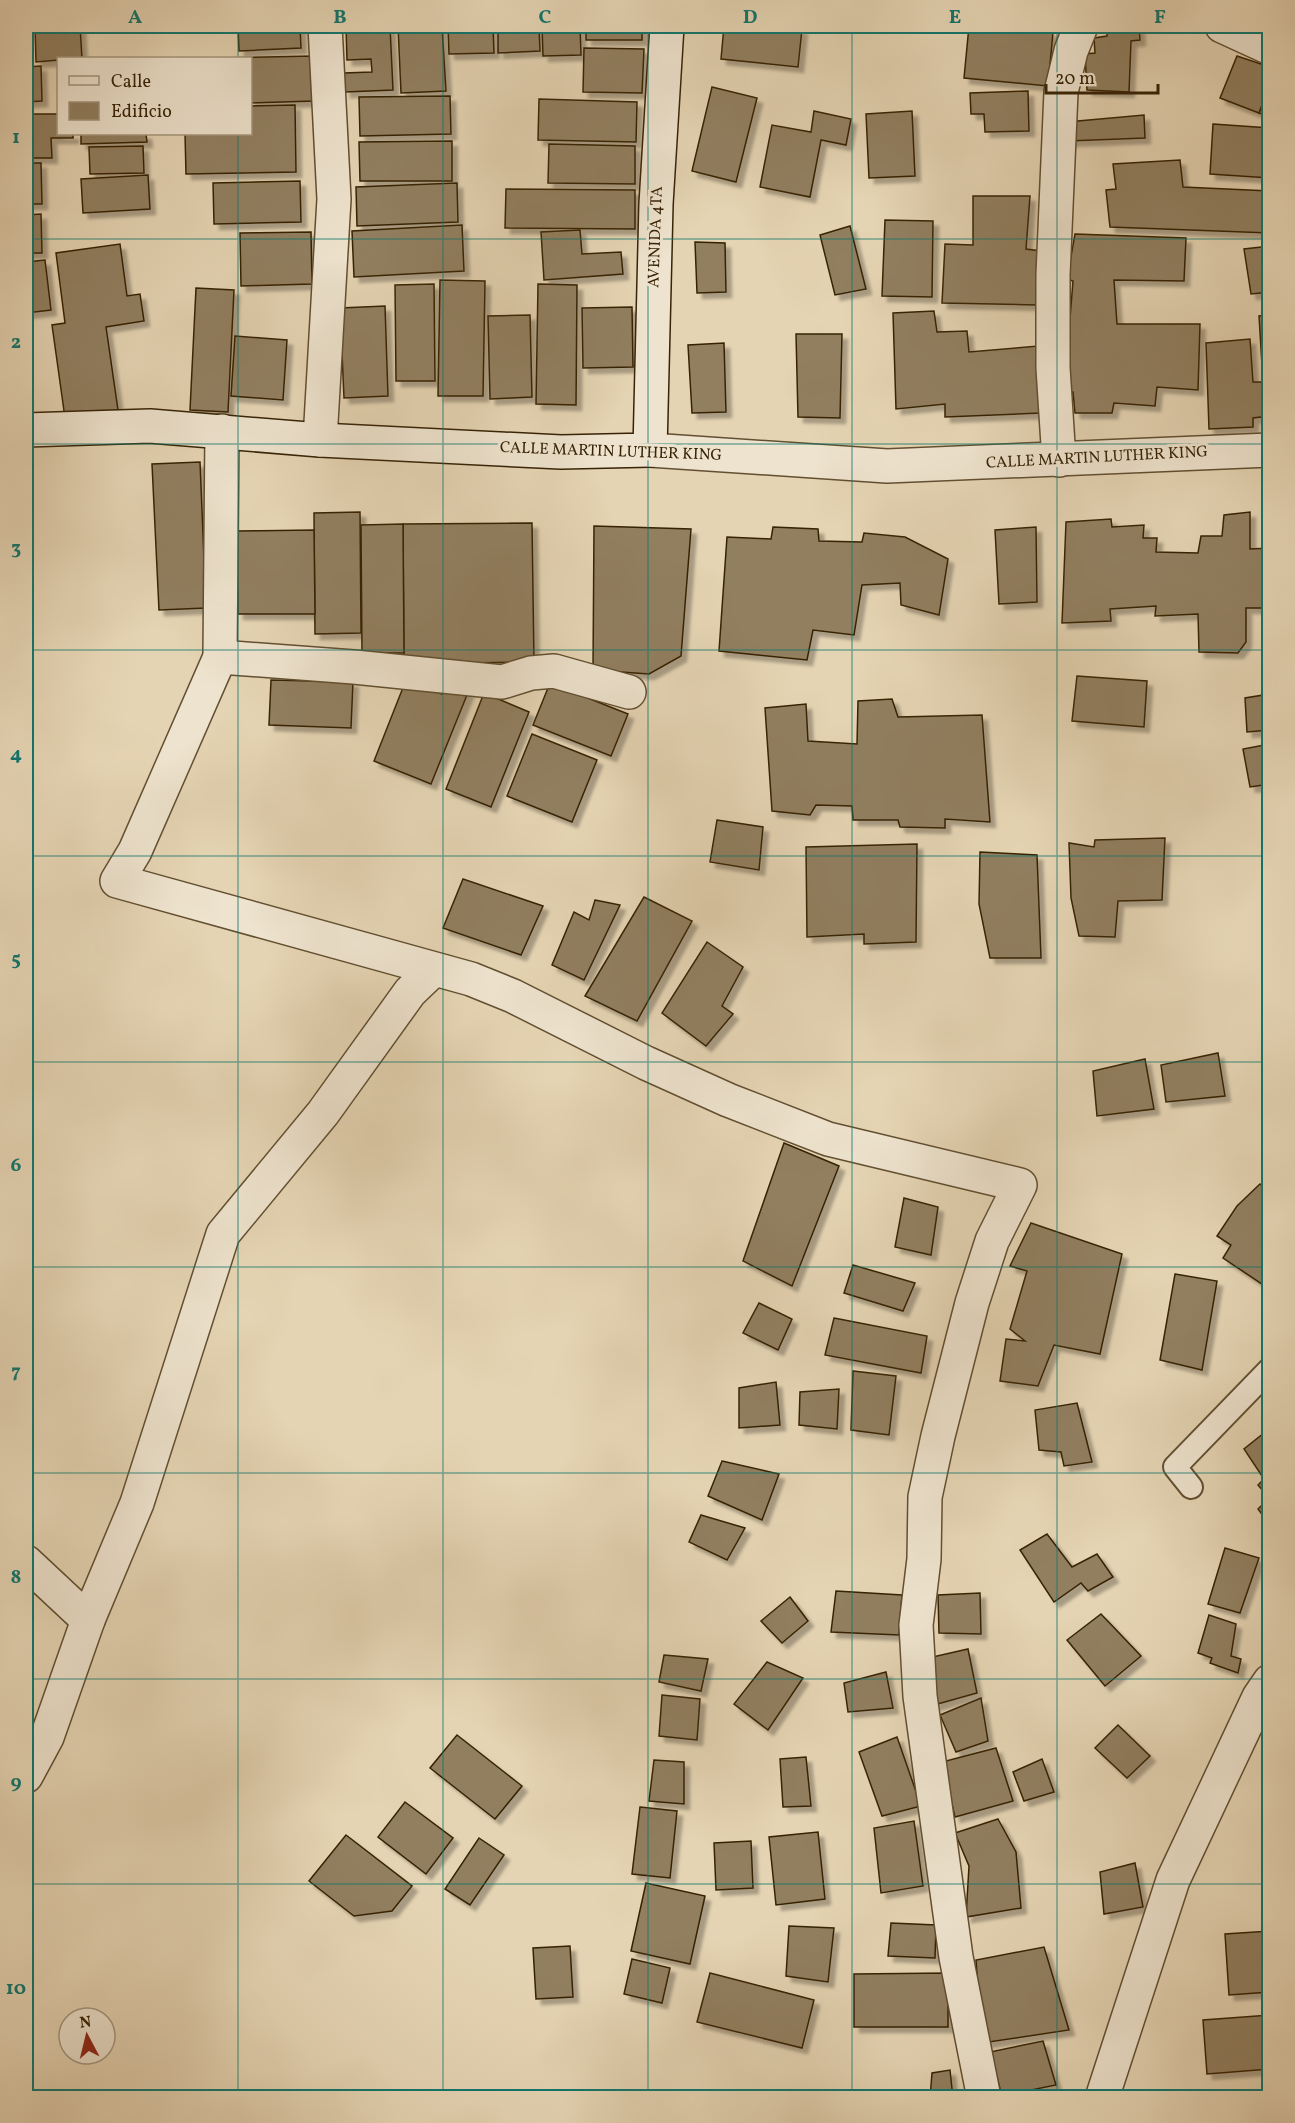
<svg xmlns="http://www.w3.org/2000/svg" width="1295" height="2123" viewBox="0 0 1295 2123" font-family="Vollkorn,serif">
  <defs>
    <filter id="shadow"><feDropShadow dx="5.5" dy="5.5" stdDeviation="1.5" flood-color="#0004"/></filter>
  </defs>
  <rect width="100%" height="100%" fill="#e5d4b3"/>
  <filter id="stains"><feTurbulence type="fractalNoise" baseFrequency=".00333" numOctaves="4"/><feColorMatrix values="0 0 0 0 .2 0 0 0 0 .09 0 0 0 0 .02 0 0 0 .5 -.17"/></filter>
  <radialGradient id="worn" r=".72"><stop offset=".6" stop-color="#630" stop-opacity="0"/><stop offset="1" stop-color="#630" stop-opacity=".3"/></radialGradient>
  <g fill="#917f60" stroke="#372306" stroke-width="1.5" filter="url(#shadow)">
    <path d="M 35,26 L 80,26 L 82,58 L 36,62 Z"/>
    <path d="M 238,26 L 300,26 L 301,48 L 239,51 Z"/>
    <path d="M 346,26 L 390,26 L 393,90 L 345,92 L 344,73 L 372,72 L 371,59 L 347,60 Z"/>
    <path d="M 398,26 L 442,26 L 446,91 L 401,93 Z"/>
    <path d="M 448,26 L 493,26 L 494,53 L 449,54 Z"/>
    <path d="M 498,26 L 539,26 L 540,51 L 498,53 Z"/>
    <path d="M 542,26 L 580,26 L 581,55 L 543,56 Z"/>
    <rect x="586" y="26" width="56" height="14"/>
    <path d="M 724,26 L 802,29 L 798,67 L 721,59 Z"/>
    <path d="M 969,26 L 1053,32 L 1048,86 L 964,78 Z"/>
    <path d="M 1107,26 L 1139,26 L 1140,40 L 1131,41 L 1129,92 L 1087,90 L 1085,54 L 1095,53 L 1094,38 L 1107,36 Z"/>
    <path d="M 584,48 L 644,49 L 642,93 L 583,92 Z"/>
    <path d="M 313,56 L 314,101 L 250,103 L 250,58 L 223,58 Z"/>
    <path d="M 1237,56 L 1270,67 L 1270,86 L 1259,113 L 1220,98 Z"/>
    <path d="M 41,66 L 42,101 L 26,102 L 26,67 Z"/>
    <path d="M 1270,86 L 1270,117 L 1259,113 Z"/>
    <path d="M 712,87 L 757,98 L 736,182 L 692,171 Z"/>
    <path d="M 1028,91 L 1029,131 L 985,132 L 984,114 L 971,114 L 970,93 Z"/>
    <path d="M 450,96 L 451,134 L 360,136 L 359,97 Z"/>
    <path d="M 539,99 L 637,102 L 636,142 L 538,140 Z"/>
    <path d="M 295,105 L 296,172 L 186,174 L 185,134 L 250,134 L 250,106 Z"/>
    <path d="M 814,111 L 851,119 L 846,145 L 821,140 L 810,197 L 760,187 L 772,125 L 811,132 Z"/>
    <path d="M 912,111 L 915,176 L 869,178 L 866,114 Z"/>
    <path d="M 26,114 L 58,114 L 58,134 L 73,134 L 73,138 L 51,138 L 52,158 L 26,158 Z"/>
    <path d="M 1144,115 L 1145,138 L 1068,141 L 1067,122 Z"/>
    <path d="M 1213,124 L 1270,128 L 1270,178 L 1210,174 Z"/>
    <path d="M 81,134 L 146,134 L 147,142 L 81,144 Z"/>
    <path d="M 452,141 L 452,181 L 360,181 L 359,142 Z"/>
    <path d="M 549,144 L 635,146 L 635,184 L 548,183 Z"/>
    <path d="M 143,146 L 144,173 L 90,174 L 89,147 Z"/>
    <path d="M 1180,160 L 1183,187 L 1270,191 L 1270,233 L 1110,227 L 1106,190 L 1116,189 L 1113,164 Z"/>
    <path d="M 26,163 L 41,163 L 42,204 L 26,204 Z"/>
    <path d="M 148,175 L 150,209 L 83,213 L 81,179 Z"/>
    <path d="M 300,181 L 301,222 L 214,224 L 213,183 Z"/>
    <path d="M 457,183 L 458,222 L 357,226 L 356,187 Z"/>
    <path d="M 506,189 L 635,190 L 635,229 L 505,228 Z"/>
    <path d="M 973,196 L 1030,196 L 1026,249 L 1041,251 L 1037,305 L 942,303 L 945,244 L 973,245 Z"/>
    <path d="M 41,214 L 42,253 L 26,253 L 26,215 Z"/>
    <path d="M 885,220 L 933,221 L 932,297 L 882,296 Z"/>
    <path d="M 462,225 L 464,271 L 354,277 L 352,231 Z"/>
    <path d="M 850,226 L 866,289 L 835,295 L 820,235 Z"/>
    <path d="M 580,230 L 582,254 L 621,252 L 623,274 L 544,280 L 541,232 Z"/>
    <path d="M 311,232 L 312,284 L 241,286 L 240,233 Z"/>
    <path d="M 1075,234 L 1186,238 L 1184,281 L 1114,280 L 1117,324 L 1200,324 L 1198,390 L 1157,387 L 1155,406 L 1114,403 L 1112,413 L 1075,413 L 1073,392 L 1064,393 L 1073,281 L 1067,279 Z"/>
    <path d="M 695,242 L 725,243 L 726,292 L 697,293 Z"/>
    <path d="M 120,244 L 127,296 L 140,294 L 144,321 L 106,327 L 118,410 L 65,418 L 52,325 L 65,323 L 56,253 Z"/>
    <path d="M 1270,246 L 1270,292 L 1251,294 L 1244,249 Z"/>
    <path d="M 45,260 L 51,310 L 26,313 L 26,262 Z"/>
    <path d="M 440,280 L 485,281 L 483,396 L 438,396 Z"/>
    <path d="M 434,284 L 435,381 L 396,381 L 395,285 Z"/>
    <path d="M 538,284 L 577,285 L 576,405 L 536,404 Z"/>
    <path d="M 196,288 L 234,290 L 228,412 L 190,410 Z"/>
    <path d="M 385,306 L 388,396 L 344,398 L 340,308 Z"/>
    <path d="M 632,307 L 633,367 L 583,368 L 582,308 Z"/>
    <path d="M 934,311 L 937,332 L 967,331 L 969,352 L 1038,346 L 1041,413 L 945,417 L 945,404 L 896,409 L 893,313 Z"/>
    <path d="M 530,315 L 532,397 L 490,399 L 488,316 Z"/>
    <path d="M 1270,315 L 1270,416 L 1253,418 L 1253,427 L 1209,429 L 1206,343 L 1250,339 L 1253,382 L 1263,382 L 1259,316 Z"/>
    <path d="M 796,334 L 842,334 L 840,418 L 798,417 Z"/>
    <path d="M 235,336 L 287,340 L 283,400 L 231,396 Z"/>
    <path d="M 724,343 L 726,412 L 692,413 L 688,345 Z"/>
    <path d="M 200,462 L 206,608 L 159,610 L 152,464 Z"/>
    <path d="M 360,512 L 361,633 L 315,634 L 314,513 Z"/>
    <path d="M 1250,512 L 1250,549 L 1270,548 L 1270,608 L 1246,608 L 1246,642 L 1238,653 L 1199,652 L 1198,614 L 1155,616 L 1156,606 L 1110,609 L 1111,621 L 1062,623 L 1066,522 L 1111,519 L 1112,527 L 1144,525 L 1143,538 L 1157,538 L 1156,552 L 1198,553 L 1201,536 L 1222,536 L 1224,515 Z"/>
    <path d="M 532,523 L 534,662 L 404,664 L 403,524 Z"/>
    <path d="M 403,524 L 404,653 L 362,653 L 361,525 Z"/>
    <path d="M 594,526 L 691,529 L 681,656 L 649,674 L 593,670 Z"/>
    <path d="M 773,527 L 818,529 L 819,541 L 862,542 L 864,533 L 905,537 L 948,559 L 939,615 L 901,605 L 900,583 L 862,585 L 854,635 L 813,630 L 807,660 L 719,651 L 727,537 L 771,539 Z"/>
    <path d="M 1036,527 L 1037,602 L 999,604 L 995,530 Z"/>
    <path d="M 314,530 L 315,614 L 238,614 L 237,531 Z"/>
    <path d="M 1077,676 L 1147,681 L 1144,727 L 1072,721 Z"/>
    <path d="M 271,680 L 353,682 L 351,728 L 269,725 Z"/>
    <path d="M 406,680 L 442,694 L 447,682 L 469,690 L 431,784 L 374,761 Z"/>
    <path d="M 550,683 L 628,714 L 611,756 L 533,725 Z"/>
    <path d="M 484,693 L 529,712 L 491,807 L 446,789 Z"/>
    <path d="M 1270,694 L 1270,730 L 1247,732 L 1245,698 Z"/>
    <path d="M 892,699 L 898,717 L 982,715 L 990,822 L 945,819 L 945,828 L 900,827 L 898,820 L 853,820 L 852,806 L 816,805 L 810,815 L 772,811 L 765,708 L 806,704 L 808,741 L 857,744 L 858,701 Z"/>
    <path d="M 532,734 L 597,760 L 572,822 L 507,796 Z"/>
    <path d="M 1270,744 L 1270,784 L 1250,787 L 1243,749 Z"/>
    <path d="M 717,820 L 763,827 L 759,870 L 710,862 Z"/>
    <path d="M 1165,838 L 1162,900 L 1118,901 L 1115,937 L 1079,936 L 1071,898 L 1069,843 L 1094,847 L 1095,840 Z"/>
    <path d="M 917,844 L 916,942 L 864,944 L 864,934 L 807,937 L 806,847 Z"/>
    <path d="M 980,852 L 1037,855 L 1041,958 L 990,958 L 979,904 Z"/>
    <path d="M 463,879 L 543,906 L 521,955 L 443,928 Z"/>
    <path d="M 644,897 L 692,921 L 637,1021 L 585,996 Z"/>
    <path d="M 595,900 L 620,905 L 584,980 L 552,965 L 574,912 L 589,920 Z"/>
    <path d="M 707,942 L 743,967 L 722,1006 L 733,1014 L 706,1046 L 662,1013 Z"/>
    <path d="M 1218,1053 L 1225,1096 L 1166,1102 L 1161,1065 Z"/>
    <path d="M 1145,1059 L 1154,1109 L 1097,1116 L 1093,1071 Z"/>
    <path d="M 784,1143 L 839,1166 L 792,1286 L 743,1261 Z"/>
    <path d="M 1260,1184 L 1270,1191 L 1268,1288 L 1223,1258 L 1231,1245 L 1217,1236 L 1237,1206 Z"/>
    <path d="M 904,1198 L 938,1207 L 931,1255 L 895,1247 Z"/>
    <path d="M 1031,1223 L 1122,1254 L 1100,1354 L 1054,1345 L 1038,1386 L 1000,1381 L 1006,1339 L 1025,1341 L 1010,1329 L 1027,1271 L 1010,1266 Z"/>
    <path d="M 853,1265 L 915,1283 L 903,1311 L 844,1293 Z"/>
    <path d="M 1175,1274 L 1217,1281 L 1202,1370 L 1160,1360 Z"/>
    <path d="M 759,1303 L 792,1319 L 778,1350 L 743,1333 Z"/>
    <path d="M 834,1318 L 927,1336 L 921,1373 L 825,1355 Z"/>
    <path d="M 853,1371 L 896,1376 L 889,1435 L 851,1430 Z"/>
    <path d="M 776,1382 L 780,1425 L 739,1428 L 739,1388 Z"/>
    <path d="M 839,1389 L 837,1429 L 799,1425 L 800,1392 Z"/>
    <path d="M 1077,1403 L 1092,1462 L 1064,1466 L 1061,1452 L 1039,1450 L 1035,1410 Z"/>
    <path d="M 1269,1429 L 1270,1429 L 1270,1525 L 1258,1509 L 1269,1498 L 1258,1485 L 1264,1479 L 1244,1449 Z"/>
    <path d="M 722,1461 L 779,1474 L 762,1520 L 708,1496 Z"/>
    <path d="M 701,1515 L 745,1528 L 727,1560 L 689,1542 Z"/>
    <path d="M 1047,1534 L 1072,1567 L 1097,1554 L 1113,1577 L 1088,1591 L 1081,1583 L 1054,1602 L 1020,1550 Z"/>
    <path d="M 1225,1548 L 1259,1558 L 1240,1613 L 1208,1604 Z"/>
    <path d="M 836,1591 L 902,1595 L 899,1635 L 831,1632 Z"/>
    <path d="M 980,1593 L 981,1634 L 939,1633 L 938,1595 Z"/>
    <path d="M 790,1597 L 808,1621 L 782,1643 L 761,1621 Z"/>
    <path d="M 1101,1614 L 1141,1656 L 1105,1686 L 1067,1640 Z"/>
    <path d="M 1209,1615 L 1236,1624 L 1231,1656 L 1241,1659 L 1238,1673 L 1210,1663 L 1212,1658 L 1198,1653 Z"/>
    <path d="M 968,1649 L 977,1693 L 934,1705 L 928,1658 Z"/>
    <path d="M 664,1655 L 708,1659 L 701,1691 L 659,1682 Z"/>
    <path d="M 767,1662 L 803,1678 L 768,1730 L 734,1704 Z"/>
    <path d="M 886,1672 L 893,1708 L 848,1712 L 844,1683 Z"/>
    <path d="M 662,1695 L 700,1699 L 697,1740 L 659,1736 Z"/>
    <path d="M 981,1698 L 988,1741 L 956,1752 L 940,1715 Z"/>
    <path d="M 1118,1725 L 1150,1756 L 1127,1778 L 1095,1748 Z"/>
    <path d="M 457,1735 L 522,1786 L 495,1819 L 430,1768 Z"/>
    <path d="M 897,1737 L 921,1806 L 882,1816 L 859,1752 Z"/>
    <path d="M 996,1748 L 1013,1801 L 955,1817 L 942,1762 Z"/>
    <path d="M 806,1757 L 811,1806 L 783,1807 L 780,1759 Z"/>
    <path d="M 1042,1759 L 1054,1792 L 1024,1801 L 1013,1772 Z"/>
    <path d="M 654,1760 L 684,1762 L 684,1804 L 649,1801 Z"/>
    <path d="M 405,1802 L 453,1838 L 426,1874 L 378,1837 Z"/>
    <path d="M 640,1807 L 677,1811 L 670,1878 L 632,1874 Z"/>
    <path d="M 998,1819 L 1016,1852 L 1021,1908 L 966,1917 L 969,1866 L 955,1833 Z"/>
    <path d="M 914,1821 L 923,1886 L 881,1893 L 874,1828 Z"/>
    <path d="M 818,1832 L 825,1899 L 776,1905 L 769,1837 Z"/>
    <path d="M 346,1835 L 412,1886 L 392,1911 L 354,1916 L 309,1881 Z"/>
    <path d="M 479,1838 L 504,1855 L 470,1905 L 445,1889 Z"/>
    <path d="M 751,1841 L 753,1888 L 716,1890 L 714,1843 Z"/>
    <path d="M 1135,1863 L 1143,1907 L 1104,1914 L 1100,1872 Z"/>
    <path d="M 646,1883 L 705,1896 L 690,1964 L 631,1951 Z"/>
    <path d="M 891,1923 L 936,1925 L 935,1958 L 888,1956 Z"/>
    <path d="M 789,1926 L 834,1928 L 828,1982 L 786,1976 Z"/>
    <path d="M 1270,1931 L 1270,1992 L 1229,1995 L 1225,1934 Z"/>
    <path d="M 570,1946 L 573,1997 L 536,1999 L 533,1948 Z"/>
    <path d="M 1044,1947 L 1069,2030 L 982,2043 L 976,1960 Z"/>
    <path d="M 632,1959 L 670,1968 L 662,2003 L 624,1994 Z"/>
    <path d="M 710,1973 L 814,2000 L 802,2048 L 697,2022 Z"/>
    <path d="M 948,1973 L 948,2027 L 854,2027 L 854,1974 Z"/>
    <path d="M 1270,2015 L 1270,2069 L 1207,2074 L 1203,2020 Z"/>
    <path d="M 1043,2041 L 1056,2085 L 1002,2096 L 990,2052 Z"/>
    <path d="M 950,2070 L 953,2098 L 930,2098 L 932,2073 Z"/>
  </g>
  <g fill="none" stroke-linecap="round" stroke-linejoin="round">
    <defs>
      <path id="lane" d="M 1191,1487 L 1175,1467 L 1270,1369"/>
      <g id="street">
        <path d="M 1222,26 L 1270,48"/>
        <path d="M 222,431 L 220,657 L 135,851 L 117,881 L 471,979 L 513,996 L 646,1063 L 728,1100 L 828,1139 L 1020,1185 L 992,1241 L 972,1303 L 938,1436 L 925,1497 L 924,1559 L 916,1625 L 920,1696 L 956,1957 L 984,2098"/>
        <path d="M 320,440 L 334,199 L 325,26"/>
        <path d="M 650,450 L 887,466 L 1270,450"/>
        <path d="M 1059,460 L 1053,368 L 1053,275 L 1061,92 L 1071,51 L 1081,26"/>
        <path d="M 220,657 L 354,667 L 502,682 L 531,673 L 554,671 L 629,692"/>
        <path d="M 26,1562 L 88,1620"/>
        <path d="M 26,1776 L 47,1737 L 88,1620 L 137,1503 L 223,1234 L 323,1113 L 410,992 L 433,970"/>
        <path d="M 1102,2098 L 1173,1880 L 1259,1697 L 1270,1681"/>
      </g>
      <path id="secondary" d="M 26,430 L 150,426 L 320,440 L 561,452 L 650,450 L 656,204 L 667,26"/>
    </defs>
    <use href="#lane" stroke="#624f31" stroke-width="26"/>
    <use href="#street" stroke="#624f31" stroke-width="36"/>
    <use href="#secondary" stroke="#372306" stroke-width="36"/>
    <use href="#lane" stroke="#eee3ce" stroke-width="22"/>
    <use href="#street" stroke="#eee3ce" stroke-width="33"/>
    <use href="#secondary" stroke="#eee3ce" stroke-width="33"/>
  </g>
  <path fill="none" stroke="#0f766e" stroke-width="1.5" stroke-opacity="0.55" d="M 238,26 L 238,58M 443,26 L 443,2098M 648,26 L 648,2098M 852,26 L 852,2098M 1057,26 L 1057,2098M 238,134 L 238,2098M 26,239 L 1270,239M 26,444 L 1270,444M 26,650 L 1270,650M 26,856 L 1270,856M 26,1062 L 1270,1062M 26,1267 L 1270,1267M 26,1473 L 1270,1473M 26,1679 L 1270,1679M 26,1884 L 1270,1884"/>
  <g text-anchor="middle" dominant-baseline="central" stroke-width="6" stroke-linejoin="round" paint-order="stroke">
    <g font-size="16" fill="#372306" stroke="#eee3ce">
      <text transform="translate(656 237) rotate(-88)">AVENIDA 4TA</text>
      <text transform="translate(611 452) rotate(2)">CALLE MARTIN LUTHER KING</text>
      <text transform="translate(1097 458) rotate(-3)">CALLE MARTIN LUTHER KING</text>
    </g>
  </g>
  <rect width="1295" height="2123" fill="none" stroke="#e5d4b3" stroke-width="66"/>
  <rect x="57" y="57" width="195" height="78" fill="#eee3ce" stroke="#a5967e" stroke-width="1.5"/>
  <rect x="69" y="76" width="30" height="9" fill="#eee3ce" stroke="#a5967e" stroke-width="1.5"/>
  <text x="111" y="87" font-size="18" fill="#372306">Calle</text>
  <rect x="69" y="102" width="30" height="18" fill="#917f60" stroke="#a5967e" stroke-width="1.5"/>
  <text x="111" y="117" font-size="18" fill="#372306">Edificio</text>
  <g transform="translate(87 2036) rotate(353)"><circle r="28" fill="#eee3ce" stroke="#a5967e" stroke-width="1.5"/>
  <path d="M0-4.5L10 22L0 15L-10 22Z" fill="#8f2418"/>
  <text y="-9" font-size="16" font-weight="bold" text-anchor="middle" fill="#372306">N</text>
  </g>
  <path d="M1046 84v9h112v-9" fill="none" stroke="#372306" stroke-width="3"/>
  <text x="1055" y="84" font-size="18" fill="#372306" stroke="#eee3ce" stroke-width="4.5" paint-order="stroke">20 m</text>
  <rect x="33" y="33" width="1229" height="2057" fill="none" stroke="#0f766e" stroke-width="2"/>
  <g font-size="20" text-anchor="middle" font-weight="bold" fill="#0f766e">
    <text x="135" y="23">A</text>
    <text x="340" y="23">B</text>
    <text x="545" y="23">C</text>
    <text x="750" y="23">D</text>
    <text x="955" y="23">E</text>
    <text x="1160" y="23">F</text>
    <text x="16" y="143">1</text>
    <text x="16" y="348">2</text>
    <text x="16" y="554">3</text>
    <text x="16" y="760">4</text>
    <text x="16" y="965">5</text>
    <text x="16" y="1171">6</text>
    <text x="16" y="1377">7</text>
    <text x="16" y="1583">8</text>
    <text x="16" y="1788">9</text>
    <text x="16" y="1994">10</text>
  </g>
  <rect width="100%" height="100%" filter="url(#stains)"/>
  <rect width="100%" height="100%" fill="url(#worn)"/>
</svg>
